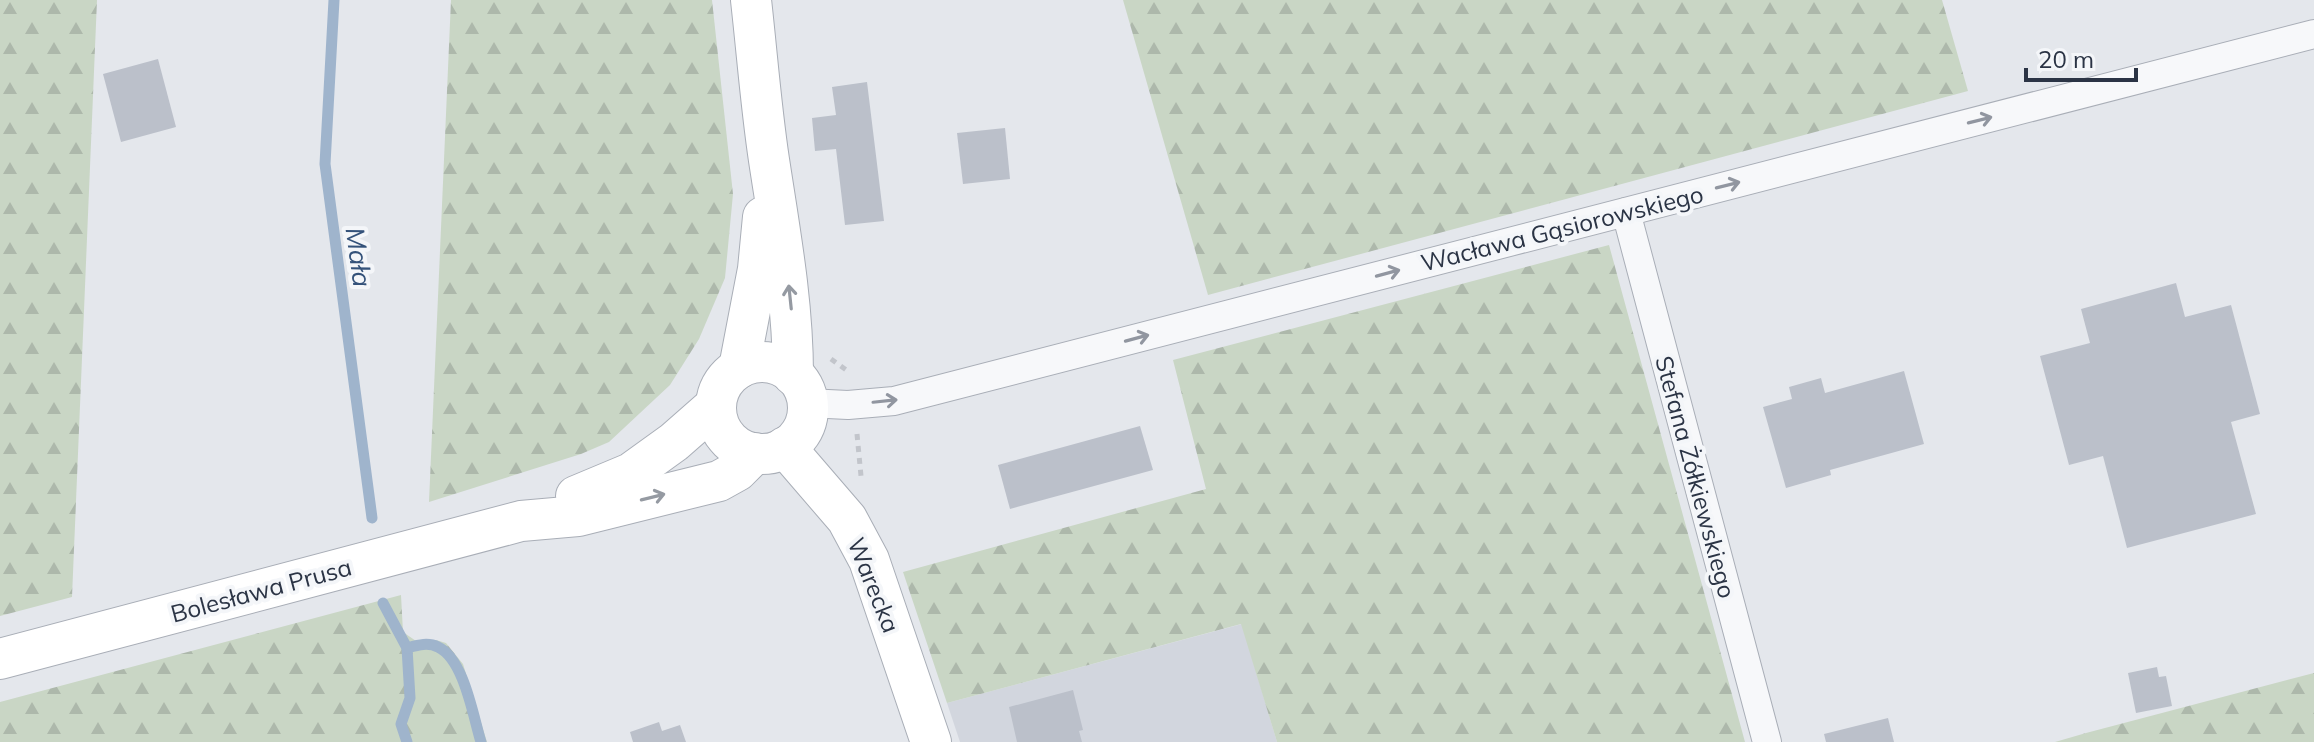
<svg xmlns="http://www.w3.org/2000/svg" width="2314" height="742" viewBox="0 0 2314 742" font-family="Mulish,sans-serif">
  <defs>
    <pattern id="forest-firs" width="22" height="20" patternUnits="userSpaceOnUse" patternTransform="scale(2)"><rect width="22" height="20" fill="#c9d6c5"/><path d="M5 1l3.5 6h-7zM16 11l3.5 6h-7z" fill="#adb8ab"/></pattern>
  </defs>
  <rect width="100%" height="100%" fill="#e4e7ec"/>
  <path fill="#d2d6de" d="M 1242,624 L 1277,742 L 960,742 L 947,703 Z"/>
  <g fill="url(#forest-firs)">
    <path d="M 0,0 L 97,0 L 72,597 L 0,616 Z"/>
    <path d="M 451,0 L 712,0 L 733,194 L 725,278 L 699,339 L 670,385 L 609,442 L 581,454 L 429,502 Z"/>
    <path d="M 1123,0 L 1942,0 L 1968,91 L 1208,295 Z"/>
    <path d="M 1609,245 L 1745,742 L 1277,742 L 1241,624 L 947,703 L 903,572 L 1206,489 L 1173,360 Z"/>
    <path d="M 401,595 L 403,632 L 416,641 L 436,640 L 446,643 L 463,664 L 487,742 L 0,742 L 0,702 Z"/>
    <path d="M 2314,673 L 2314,742 L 2055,742 L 2086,733 Z"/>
  </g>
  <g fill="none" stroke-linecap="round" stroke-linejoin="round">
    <g stroke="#9fb4cc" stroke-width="11">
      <path d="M 334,0 L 325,164 L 372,518"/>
      <path d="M 383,603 L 407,648 L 410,698 L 401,724 L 407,742"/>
      <path d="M 407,648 C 418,645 428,642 438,647 C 464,659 473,716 481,742"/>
    </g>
  </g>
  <g fill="#bbc0ca">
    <path d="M 158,59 L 176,127 L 121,142 L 103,74 Z"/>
    <path d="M 867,82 L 884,221 L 845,225 L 836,149 L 815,151 L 812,118 L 836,115 L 832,87 Z"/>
    <path d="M 1005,128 L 1010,179 L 963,184 L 957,133 Z"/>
    <path d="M 2176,283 L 2185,317 L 2231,305 L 2260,414 L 2231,422 L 2256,514 L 2127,548 L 2103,456 L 2069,465 L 2040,356 L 2090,343 L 2081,309 Z"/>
    <path d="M 1904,371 L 1924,444 L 1830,470 L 1831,475 L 1786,488 L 1763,407 L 1792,399 L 1789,387 L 1821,378 L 1825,393 Z"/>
    <path d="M 1140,426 L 1153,470 L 1010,509 L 998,465 Z"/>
    <path d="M 2157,667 L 2159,677 L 2166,676 L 2172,706 L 2136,713 L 2128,673 Z"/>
    <path d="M 1073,690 L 1083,730 L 1079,731 L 1082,742 L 1017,742 L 1009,707 Z"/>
    <path d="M 1888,718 L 1894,742 L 1826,742 L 1824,734 Z"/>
    <path d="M 659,722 L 662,731 L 680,725 L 686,742 L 633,742 L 630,732 Z"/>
  </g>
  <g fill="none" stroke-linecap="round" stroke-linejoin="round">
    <defs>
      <g id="street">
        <path d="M 1626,212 L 1767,742"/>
        <path d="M 807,403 L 848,405 L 894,401 L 2314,34"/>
      </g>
      <g id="secondary">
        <path d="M 751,0 C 757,53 761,107 769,160 C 780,232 793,302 793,375"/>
        <circle cx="762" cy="408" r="46"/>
        <path d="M 739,368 L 758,269 L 763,217"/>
        <path d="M 785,447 L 847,519 L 869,560 L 931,742"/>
        <path d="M 576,496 L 631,473 L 674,442 L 715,406"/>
        <path d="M 0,659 L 521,521 L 578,516 L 719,481 L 737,471 L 755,453"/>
      </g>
    </defs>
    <use href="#street" stroke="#a9aeb7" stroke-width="30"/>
    <use href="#secondary" stroke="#a9aeb7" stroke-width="42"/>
    <g stroke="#c2c5cb" stroke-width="5" stroke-dasharray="6 6" stroke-linecap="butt">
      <path d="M 831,359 L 849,372"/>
      <path d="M 857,434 L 861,476"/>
    </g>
    <use href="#street" stroke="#f7f8fa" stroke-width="28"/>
    <use href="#secondary" stroke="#fff" stroke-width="40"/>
  </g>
  <defs><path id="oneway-shaft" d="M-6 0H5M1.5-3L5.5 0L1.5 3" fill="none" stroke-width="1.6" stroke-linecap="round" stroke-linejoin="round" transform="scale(2)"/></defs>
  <g stroke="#9196a0">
    <use href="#oneway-shaft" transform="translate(1980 120) rotate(-14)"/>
    <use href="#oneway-shaft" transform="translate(1728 185) rotate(-14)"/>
    <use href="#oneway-shaft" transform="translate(1388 273) rotate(-15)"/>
    <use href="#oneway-shaft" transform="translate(1137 338) rotate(-15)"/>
    <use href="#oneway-shaft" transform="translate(885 401) rotate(-6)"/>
  </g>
  <g stroke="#959aa2">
    <use href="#oneway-shaft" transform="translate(790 297) rotate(-96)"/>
    <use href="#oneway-shaft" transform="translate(653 497) rotate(-14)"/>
  </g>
  <g text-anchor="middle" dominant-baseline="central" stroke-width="8" stroke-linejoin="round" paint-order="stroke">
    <g font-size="24" fill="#2b3445" stroke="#f4f6f9">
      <text transform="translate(1562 228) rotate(-14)">Wacława Gąsiorowskiego</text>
      <text transform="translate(1696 477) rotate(75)">Stefana Żółkiewskiego</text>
      <text transform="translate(874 585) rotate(68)">Warecka</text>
      <text transform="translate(261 590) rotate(-15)">Bolesława Prusa</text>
    </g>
    <g font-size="26" font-style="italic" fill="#34527a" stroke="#f4f6f9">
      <text transform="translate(359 257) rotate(82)">Mała</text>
    </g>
  </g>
  <path d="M2026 68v12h110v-12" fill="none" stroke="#2b3445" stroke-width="4"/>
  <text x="2038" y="68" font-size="24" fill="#2b3445" stroke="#f4f6f9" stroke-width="6" paint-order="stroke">20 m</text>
</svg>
